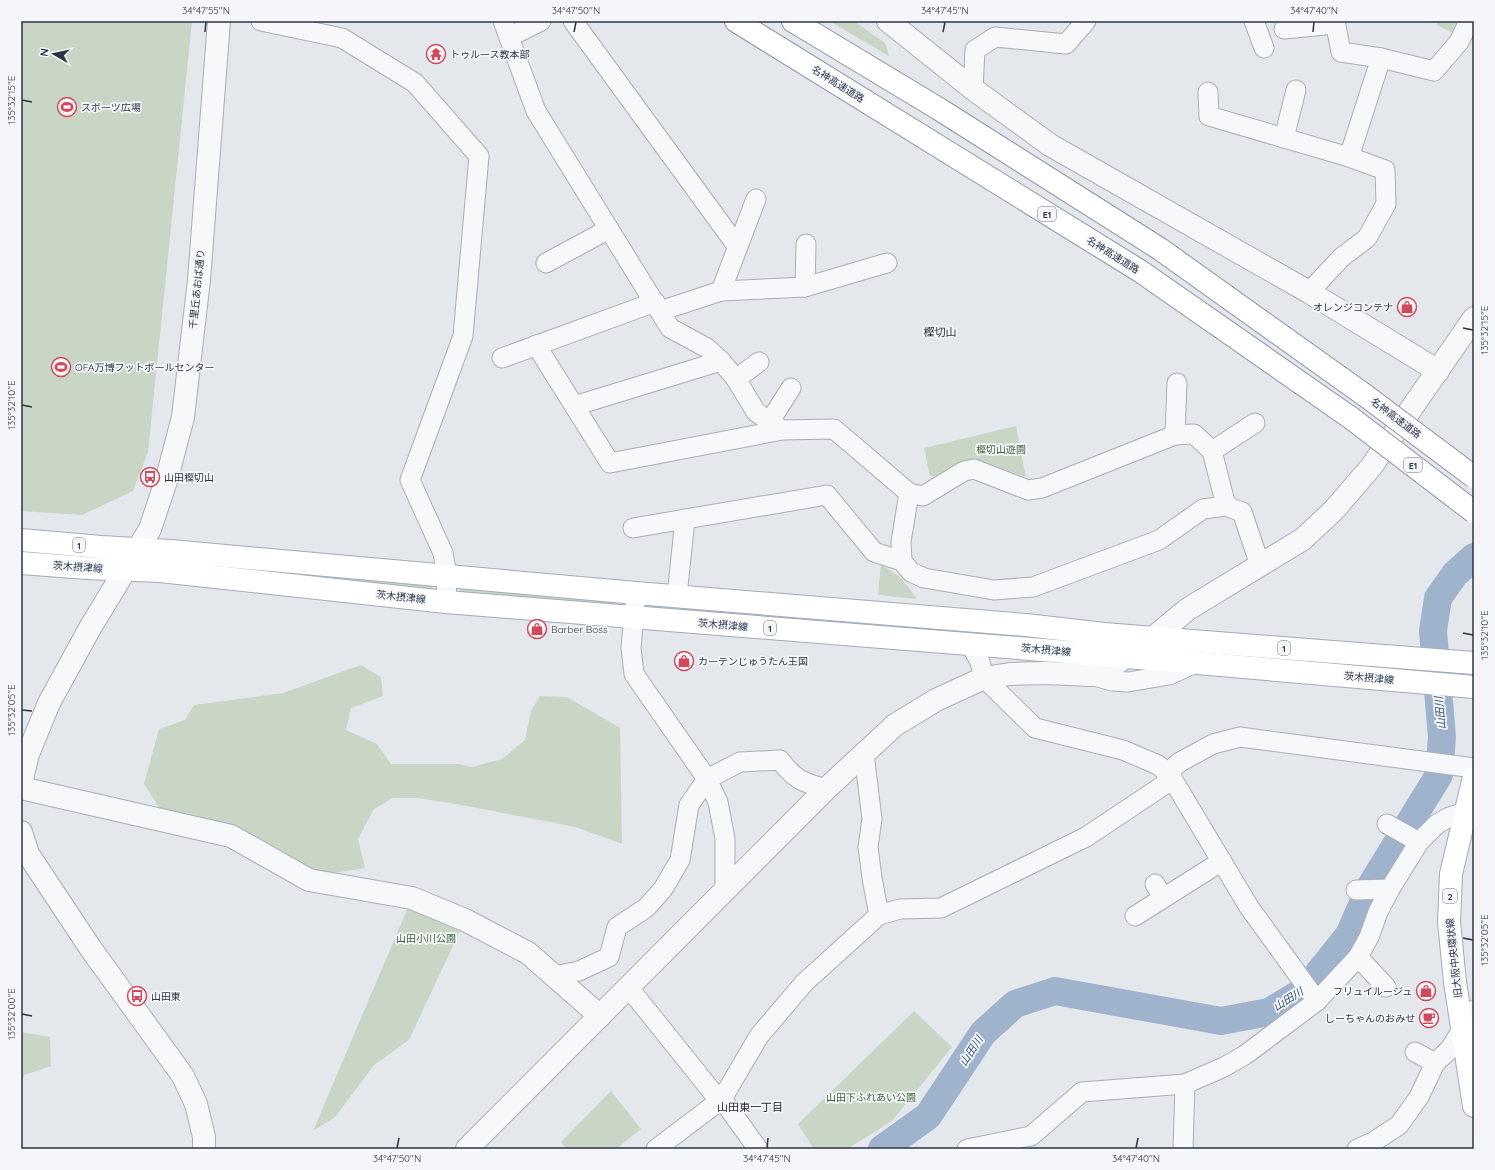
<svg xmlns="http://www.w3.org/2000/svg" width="1495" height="1170" viewBox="0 0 1495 1170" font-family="Quicksand,'Noto Sans JP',sans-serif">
  <rect width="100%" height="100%" fill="#e4e7ec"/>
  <g fill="#c9d6c5">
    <path d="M 21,21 L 192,21 L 148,452 L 133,491 L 82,515 L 21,511 Z"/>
    <path d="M 829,21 L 854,21 L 885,43 L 889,56 Z"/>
    <path d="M 1437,21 L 1464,21 L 1458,35 L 1437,25 Z"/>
    <path d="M 1016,426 L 1026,477 L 983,462 L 973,460 L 958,462 L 937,477 L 930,476 L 924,448 Z"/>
    <path d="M 881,564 L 901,578 L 917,599 L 878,595 Z"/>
    <path d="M 314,574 L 435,585 L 432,589 L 312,579 L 312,575 Z"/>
    <path d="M 459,588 L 617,601 L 614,605 L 460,592 Z"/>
    <path d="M 649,604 L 1090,641 L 1091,644 L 871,627 L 650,607 Z"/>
    <path d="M 1281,659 L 1455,672 L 1455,677 L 1298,663 Z"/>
    <path d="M 361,665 L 381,677 L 383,696 L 351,708 L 346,730 L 377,744 L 391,764 L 458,764 L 472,767 L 502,759 L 525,740 L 531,711 L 540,696 L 567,697 L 620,728 L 622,844 L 576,827 L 462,805 L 418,798 L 393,798 L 374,809 L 358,839 L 365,868 L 317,876 L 161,810 L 144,784 L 159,729 L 185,720 L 194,705 L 283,693 Z"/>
    <path d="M 412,898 L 465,920 L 409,1040 L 374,1065 L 335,1117 L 313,1131 Z"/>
    <path d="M 914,1011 L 952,1047 L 892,1121 L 847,1149 L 814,1149 L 798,1124 Z"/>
    <path d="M 21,1032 L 50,1037 L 51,1066 L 24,1075 L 21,1087 Z"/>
    <path d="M 611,1091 L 641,1129 L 616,1149 L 567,1149 L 561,1142 Z"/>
  </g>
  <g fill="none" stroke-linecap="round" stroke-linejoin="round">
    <path stroke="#9fb4cc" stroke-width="28" d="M 882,1149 L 928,1116 L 983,1033 L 1015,1004 L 1055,991 L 1221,1021 L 1269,1012 L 1304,991 L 1349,935 L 1370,887 L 1439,775 L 1442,737 L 1433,631 L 1438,598 L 1455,574 L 1474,557"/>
    <defs>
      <g id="minor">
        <path d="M 261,21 L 342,38 L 415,83 L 479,156 L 463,336 L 410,480 L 443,553 L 447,576 L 446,602"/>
        <path d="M 503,21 L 536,111 L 670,328 L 707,348 L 721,361 L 736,379 L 756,412 L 782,430 L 834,429 L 909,493 L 901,542 L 902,561 L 911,572 L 924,578 L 994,590 L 1033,587 L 1159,540 L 1203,509 L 1226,506 L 1242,512 L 1260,565"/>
        <path d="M 573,21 L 737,246"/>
        <path d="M 1254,21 L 1264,48"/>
        <path d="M 1335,21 L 1341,52 L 1381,58"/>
        <path d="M 1284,29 L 1335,24"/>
        <path d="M 509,37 L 541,21"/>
        <path d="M 973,89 L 975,50 L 995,37 L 1066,44 L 1086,21"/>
        <path d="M 1208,92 L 1209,116 L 1349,157"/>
        <path d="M 1284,138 L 1296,90"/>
        <path d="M 546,263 L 609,229"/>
        <path d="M 805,287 L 806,244"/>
        <path d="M 721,291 L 756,199"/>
        <path d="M 1309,292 L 1342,257 L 1367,238 L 1386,204 L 1385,170 L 1349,157 L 1381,58 L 1434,71 L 1459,42 L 1469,21"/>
        <path d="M 660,311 L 721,291 L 805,287 L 887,263"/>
        <path d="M 536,345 L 610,463 L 782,430"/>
        <path d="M 502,358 L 655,302"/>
        <path d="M 736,379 L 759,362"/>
        <path d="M 574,406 L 721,361"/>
        <path d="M 770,421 L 791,388"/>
        <path d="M 1175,435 L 1177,383"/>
        <path d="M 1212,451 L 1255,423"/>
        <path d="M 909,493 L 923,496 L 964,471 L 974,469 L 1028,490 L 1042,488 L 1175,435 L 1194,434 L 1212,451 L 1226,506"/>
        <path d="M 633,528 L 827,495 L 874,552 L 902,561"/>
        <path d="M 636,593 L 631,648 L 634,674 L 707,779 L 718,802 L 725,839 L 725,890"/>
        <path d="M 677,596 L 685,519"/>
        <path d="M 970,644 L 980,662 L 984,678 L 1035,728 L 1123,750 L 1158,765 L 1170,775 L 1249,907 L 1317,1001"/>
        <path d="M 1091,675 L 1112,681 L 1128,682 L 1169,675 L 1195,663"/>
        <path d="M 864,754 L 872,819 L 868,847 L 872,878 L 879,915"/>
        <path d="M 1387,824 L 1419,842"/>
        <path d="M 1155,884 L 1163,898"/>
        <path d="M 1356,890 L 1390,889"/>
        <path d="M 1135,916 L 1222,861"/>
        <path d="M 1358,957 L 1386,987"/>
        <path d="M 554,976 L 579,971 L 609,957 L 617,927 L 646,908 L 663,889 L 680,860 L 689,805 L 707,779 L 740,762 L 780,760 C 795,780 802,782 826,789"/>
        <path d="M 629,988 L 714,1094 L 722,1099 L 758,1149"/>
        <path d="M 1415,1052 L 1435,1063"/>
        <path d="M 656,1149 L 722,1099 L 759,1036 L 804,983 L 879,915 L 900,909 L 941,908 L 1086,837 L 1164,785 L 1173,768 L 1180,762 L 1213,744 L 1240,737 L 1474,768"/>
        <path d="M 967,1149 L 1031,1136 L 1082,1092 L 1185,1084 L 1224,1067 L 1245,1055 L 1317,1001 L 1358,957 L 1369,937 L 1378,912 L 1390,889 L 1419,842 L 1437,824 L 1449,817 L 1466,812"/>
        <path d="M 1183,1149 L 1185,1084"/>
        <path d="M 1357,1149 L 1373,1142 L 1399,1125 L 1419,1097 L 1435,1063 L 1450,1049 L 1474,1010"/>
      </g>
      <g id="tertiary">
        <path d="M 888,21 L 973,89 L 1050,145 L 1309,292 L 1438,371"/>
        <path d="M 21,783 L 28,754 L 49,703 L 90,628 L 150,529 L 167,478 L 183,417 L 199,280 L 219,21"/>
        <path d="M 21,788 L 231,836 L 309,880 L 412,898 L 465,920 L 528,953 L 600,1016"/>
        <path d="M 21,832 L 28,854 L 91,949 L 183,1076 L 196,1104 L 204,1137 L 204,1149"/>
        <path d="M 467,1149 L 826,789 L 895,725 L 936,700 L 984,678 L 1010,674 L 1045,673 L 1091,675 L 1108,669 L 1153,638 L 1188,609 L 1303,539 L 1334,510 L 1371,467 L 1474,318"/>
      </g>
      <g id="primary">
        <path d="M 21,540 L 101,547 L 171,551 L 636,593 L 1026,625 L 1104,634 L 1474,663"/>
        <path d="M 21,563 L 87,568 L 160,571 L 446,602 L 1092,654 L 1474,687"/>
        <path d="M 1474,777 L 1451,874 L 1449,922 L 1455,982 L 1474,1106"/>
      </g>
      <g id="motorway">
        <path d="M 736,21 L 1140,271 L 1351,418"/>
        <path d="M 793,21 L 939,109 L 1160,249 L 1366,396"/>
      </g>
    </defs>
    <use href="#minor" stroke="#a9aeb7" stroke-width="21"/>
    <use href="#tertiary" stroke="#a9aeb7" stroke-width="24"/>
    <use href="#primary" stroke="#a3abb8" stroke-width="24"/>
    <use href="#motorway" stroke="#8b94a3" stroke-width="24"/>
    <use href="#minor" stroke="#f7f8fa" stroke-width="19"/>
    <use href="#tertiary" stroke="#f7f8fa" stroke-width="22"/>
    <use href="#primary" stroke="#fff" stroke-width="22"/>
    <use href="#motorway" stroke="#fff" stroke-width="22"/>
    <defs>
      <g id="motorway-bridge">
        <path d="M 1366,396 L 1474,477"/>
        <path d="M 1351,418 L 1474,512"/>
      </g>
    </defs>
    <use href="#motorway-bridge" stroke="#8b94a3" stroke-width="24" stroke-linecap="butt"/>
    <use href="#motorway-bridge" stroke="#fff" stroke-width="22"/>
  </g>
  <path fill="none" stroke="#2b3445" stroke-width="1.5" d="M 205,32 L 206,22M 574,32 L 576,22M 943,32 L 945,22M 1313,32 L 1314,22M 22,100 L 32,102M 1463,328 L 1473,330M 22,405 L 32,407M 1463,633 L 1473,635M 22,710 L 32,711M 1463,938 L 1473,940M 22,1014 L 32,1016M 397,1148 L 399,1138M 767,1148 L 768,1138M 1136,1148 L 1138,1138"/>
  <defs>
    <symbol id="temple-ring" viewBox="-11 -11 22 22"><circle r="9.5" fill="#f4f6f9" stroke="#d1495b" stroke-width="1.5"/><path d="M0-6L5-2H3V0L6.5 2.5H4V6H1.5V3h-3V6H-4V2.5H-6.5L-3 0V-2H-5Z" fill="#d1495b"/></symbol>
    <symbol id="stadium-ring" viewBox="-11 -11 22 22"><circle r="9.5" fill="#f4f6f9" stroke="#d1495b" stroke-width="1.5"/><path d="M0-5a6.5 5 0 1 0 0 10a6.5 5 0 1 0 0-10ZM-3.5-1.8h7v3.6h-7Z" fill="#d1495b"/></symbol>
    <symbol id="shop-ring" viewBox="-11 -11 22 22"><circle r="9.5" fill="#f4f6f9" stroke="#d1495b" stroke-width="1.5"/><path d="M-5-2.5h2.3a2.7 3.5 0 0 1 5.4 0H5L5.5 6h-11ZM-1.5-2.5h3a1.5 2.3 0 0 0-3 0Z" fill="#d1495b"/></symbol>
    <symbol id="bus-ring" viewBox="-11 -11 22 22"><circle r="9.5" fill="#f4f6f9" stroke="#d1495b" stroke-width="1.5"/><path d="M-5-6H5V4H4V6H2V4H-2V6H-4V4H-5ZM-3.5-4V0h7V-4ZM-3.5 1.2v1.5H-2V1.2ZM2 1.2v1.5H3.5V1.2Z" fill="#d1495b"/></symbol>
    <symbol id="cafe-ring" viewBox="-11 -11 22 22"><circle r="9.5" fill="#f4f6f9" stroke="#d1495b" stroke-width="1.5"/><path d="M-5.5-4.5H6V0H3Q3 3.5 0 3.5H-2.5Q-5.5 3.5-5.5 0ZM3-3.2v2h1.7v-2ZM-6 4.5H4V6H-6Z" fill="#d1495b"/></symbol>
  </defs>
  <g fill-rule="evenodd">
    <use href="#temple-ring" x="425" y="43" width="22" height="22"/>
    <use href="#stadium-ring" x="56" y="96" width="22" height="22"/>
    <use href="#shop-ring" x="1396" y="296" width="22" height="22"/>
    <use href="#stadium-ring" x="50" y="356" width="22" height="22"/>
    <use href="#bus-ring" x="139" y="466" width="22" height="22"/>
    <use href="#shop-ring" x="526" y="618" width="22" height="22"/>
    <use href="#shop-ring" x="673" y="650" width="22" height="22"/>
    <use href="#shop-ring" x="1415" y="980" width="22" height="22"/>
    <use href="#bus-ring" x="126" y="985" width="22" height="22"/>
    <use href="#cafe-ring" x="1418" y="1007" width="22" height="22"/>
  </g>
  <g text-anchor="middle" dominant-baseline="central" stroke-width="3.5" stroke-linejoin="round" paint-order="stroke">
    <g fill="#f4f6f9" stroke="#676e7b" stroke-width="1">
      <rect x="1038" y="207" width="18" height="14" rx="3"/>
      <rect x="1404" y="458" width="18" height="14" rx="3"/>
      <rect x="73" y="538" width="12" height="14" rx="3"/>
      <rect x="764" y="621" width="12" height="14" rx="3"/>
      <rect x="1278" y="641" width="12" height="14" rx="3"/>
      <rect x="1443" y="889" width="14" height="14" rx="3"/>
    </g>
    <g font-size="9" font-weight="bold" fill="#2b3445">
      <text x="1047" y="214">E1</text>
      <text x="1413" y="465">E1</text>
      <text x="79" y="545">1</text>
      <text x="770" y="628">1</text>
      <text x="1284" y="648">1</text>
      <text x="1450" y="896">2</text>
    </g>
    <g font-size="10" fill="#2b3445" stroke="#f4f6f9" text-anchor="start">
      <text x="450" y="54">トゥルース教本部</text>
      <text x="81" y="107">スポーツ広場</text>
      <text x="1393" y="307" text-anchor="end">オレンジコンテナ</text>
      <text x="75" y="367">OFA万博フットボールセンター</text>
      <text x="164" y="477">山田樫切山</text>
      <text x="551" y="629">Barber Boss</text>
      <text x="698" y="661">カーテンじゅうたん王国</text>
      <text x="1412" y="991" text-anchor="end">フリュイルージュ</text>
      <text x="151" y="996">山田東</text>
      <text x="1415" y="1018" text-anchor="end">しーちゃんのおみせ</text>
    </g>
    <g font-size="10" fill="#2b3445" stroke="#f4f6f9">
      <text transform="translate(838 84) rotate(32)">名神高速道路</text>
      <text transform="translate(1113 255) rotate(32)">名神高速道路</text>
      <text transform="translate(197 289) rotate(-84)">千里丘あおば通り</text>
      <text transform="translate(1396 418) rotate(37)">名神高速道路</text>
      <text transform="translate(78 567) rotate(4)">茨木摂津線</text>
      <text transform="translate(401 597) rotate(6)">茨木摂津線</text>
      <text transform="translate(723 625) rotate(5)">茨木摂津線</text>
      <text transform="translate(1046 650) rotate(5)">茨木摂津線</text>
      <text transform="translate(1369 678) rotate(5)">茨木摂津線</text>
      <text transform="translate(1454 958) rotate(-96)">旧大阪中央環状線</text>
    </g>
    <g font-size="10" fill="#3f6138" stroke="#f4f6f9">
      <text x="1001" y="449">樫切山遊園</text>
      <text x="426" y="938">山田小川公園</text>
      <text x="871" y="1097">山田下ふれあい公園</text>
    </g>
    <g font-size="11" fill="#1d2536" stroke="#f4f6f9">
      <text x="940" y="332">樫切山</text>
      <text x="750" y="1107">山田東一丁目</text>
    </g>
    <g font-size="11" font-style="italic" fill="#34527a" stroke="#f4f6f9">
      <text transform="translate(1440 713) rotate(-95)">山田川</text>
      <text transform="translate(1288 999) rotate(-32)">山田川</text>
      <text transform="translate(971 1051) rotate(-57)">山田川</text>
    </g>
  </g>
  <rect width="1495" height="1170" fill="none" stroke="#f4f6f9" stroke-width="44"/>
  <g transform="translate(54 54) rotate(279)" stroke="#f4f6f9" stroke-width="3" paint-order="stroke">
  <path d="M0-3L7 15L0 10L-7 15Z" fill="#2b3445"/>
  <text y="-6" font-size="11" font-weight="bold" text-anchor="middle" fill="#2b3445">N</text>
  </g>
  <rect x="22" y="22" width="1451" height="1126" fill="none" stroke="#2b3445" stroke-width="1.5"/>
  <g font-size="10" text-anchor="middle" fill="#2b3445">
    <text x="206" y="14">34°47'55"N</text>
    <text x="576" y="14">34°47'50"N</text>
    <text x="945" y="14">34°47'45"N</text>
    <text x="1314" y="14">34°47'40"N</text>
    <text transform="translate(11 100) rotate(-90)" y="4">135°32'15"E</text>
    <text transform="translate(1484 330) rotate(-90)" y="4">135°32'15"E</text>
    <text transform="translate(11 405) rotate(-90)" y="4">135°32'10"E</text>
    <text transform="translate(1484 635) rotate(-90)" y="4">135°32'10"E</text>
    <text transform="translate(11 710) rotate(-90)" y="4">135°32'05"E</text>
    <text transform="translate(1484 940) rotate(-90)" y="4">135°32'05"E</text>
    <text transform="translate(11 1014) rotate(-90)" y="4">135°32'00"E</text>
    <text x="397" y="1162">34°47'50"N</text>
    <text x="767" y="1162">34°47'45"N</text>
    <text x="1136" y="1162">34°47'40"N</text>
  </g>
</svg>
